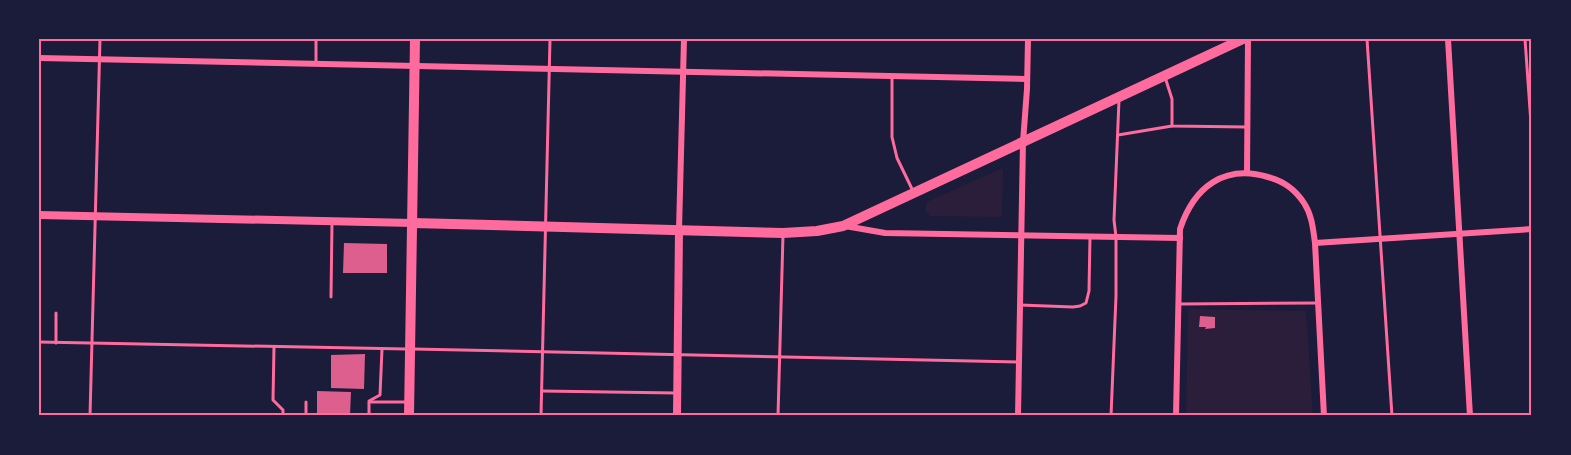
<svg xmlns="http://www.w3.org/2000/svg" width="1571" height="455" viewBox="0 0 1571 455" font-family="Spectral,serif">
  <rect width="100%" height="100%" fill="#1b1b3a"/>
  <g fill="#2a1e3b">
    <path d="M 1003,168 L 1002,217 L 930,216 L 925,210 L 927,202 Z"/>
    <path d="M 1188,309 L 1306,311 L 1313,416 L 1186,416 Z"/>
  </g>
  <g fill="#dd5f8e">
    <path d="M 344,243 L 387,244 L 387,273 L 343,273 Z"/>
    <path d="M 1200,316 L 1215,317 L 1215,328 L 1205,329 L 1206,327 L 1199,327 Z"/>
    <path d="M 365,354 L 364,389 L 331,388 L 331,355 Z"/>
    <path d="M 317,391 L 351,392 L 350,416 L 317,416 Z"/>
  </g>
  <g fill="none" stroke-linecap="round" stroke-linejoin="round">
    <g stroke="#ff6b9d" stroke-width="3">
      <path d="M 1367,39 L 1392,416"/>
      <path d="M 1525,39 L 1532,138"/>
      <path d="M 316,63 L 316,39"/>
      <path d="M 892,76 L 892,137 L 897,158 L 913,191"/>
      <path d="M 1165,77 L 1172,99 L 1172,126 L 1247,127"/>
      <path d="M 1118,135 L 1172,126"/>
      <path d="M 331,297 L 332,223"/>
      <path d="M 1180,304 L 1317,303"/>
      <path d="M 1020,305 L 1073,307 L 1080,306 L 1086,303 L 1089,291 L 1090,237"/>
      <path d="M 56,313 L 56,343"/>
      <path d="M 39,342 L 406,349"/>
      <path d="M 274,347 L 273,400 L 283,410 L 283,416"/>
      <path d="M 413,349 L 1018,362"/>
      <path d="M 542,391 L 676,393"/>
      <path d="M 371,402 L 406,402"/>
      <path d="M 90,416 L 100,39"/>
      <path d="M 306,416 L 306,402"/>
      <path d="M 369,416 L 369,401 L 380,395 L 382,349"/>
      <path d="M 541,416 L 550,39"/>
      <path d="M 778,416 L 783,235"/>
      <path d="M 1111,416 L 1116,296 L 1116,237 L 1114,220 L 1119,100"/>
    </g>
    <g stroke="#ff6b9d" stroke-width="6">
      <path d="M 1448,39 L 1470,416"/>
      <path d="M 39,58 L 1027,79"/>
      <path d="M 1247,173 L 1248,39"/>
      <path d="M 845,226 L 885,233 L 1180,238"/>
      <path d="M 679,230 L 684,39"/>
      <path d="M 1315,243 L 1532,229"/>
      <path d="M 1018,416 L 1023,142 L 1027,89 L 1028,39"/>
      <path d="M 1176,416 L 1180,229 C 1194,187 1224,164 1268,177 C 1284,181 1295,189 1304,203 C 1312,215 1313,229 1315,243 L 1324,416"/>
    </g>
    <g stroke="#ff6b9d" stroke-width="8">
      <path d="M 39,215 L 413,223"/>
      <path d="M 677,416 L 679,230"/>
    </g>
    <g stroke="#ff6b9d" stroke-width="10">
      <path d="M 413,223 L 783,233 L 817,231 L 843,226 L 1243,39"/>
      <path d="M 409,416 L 415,39"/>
    </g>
  </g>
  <rect width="1571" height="455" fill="none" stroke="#1b1b3a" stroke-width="81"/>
  <rect x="40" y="40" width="1490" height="374" fill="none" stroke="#ff6b9d" stroke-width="2"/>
</svg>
